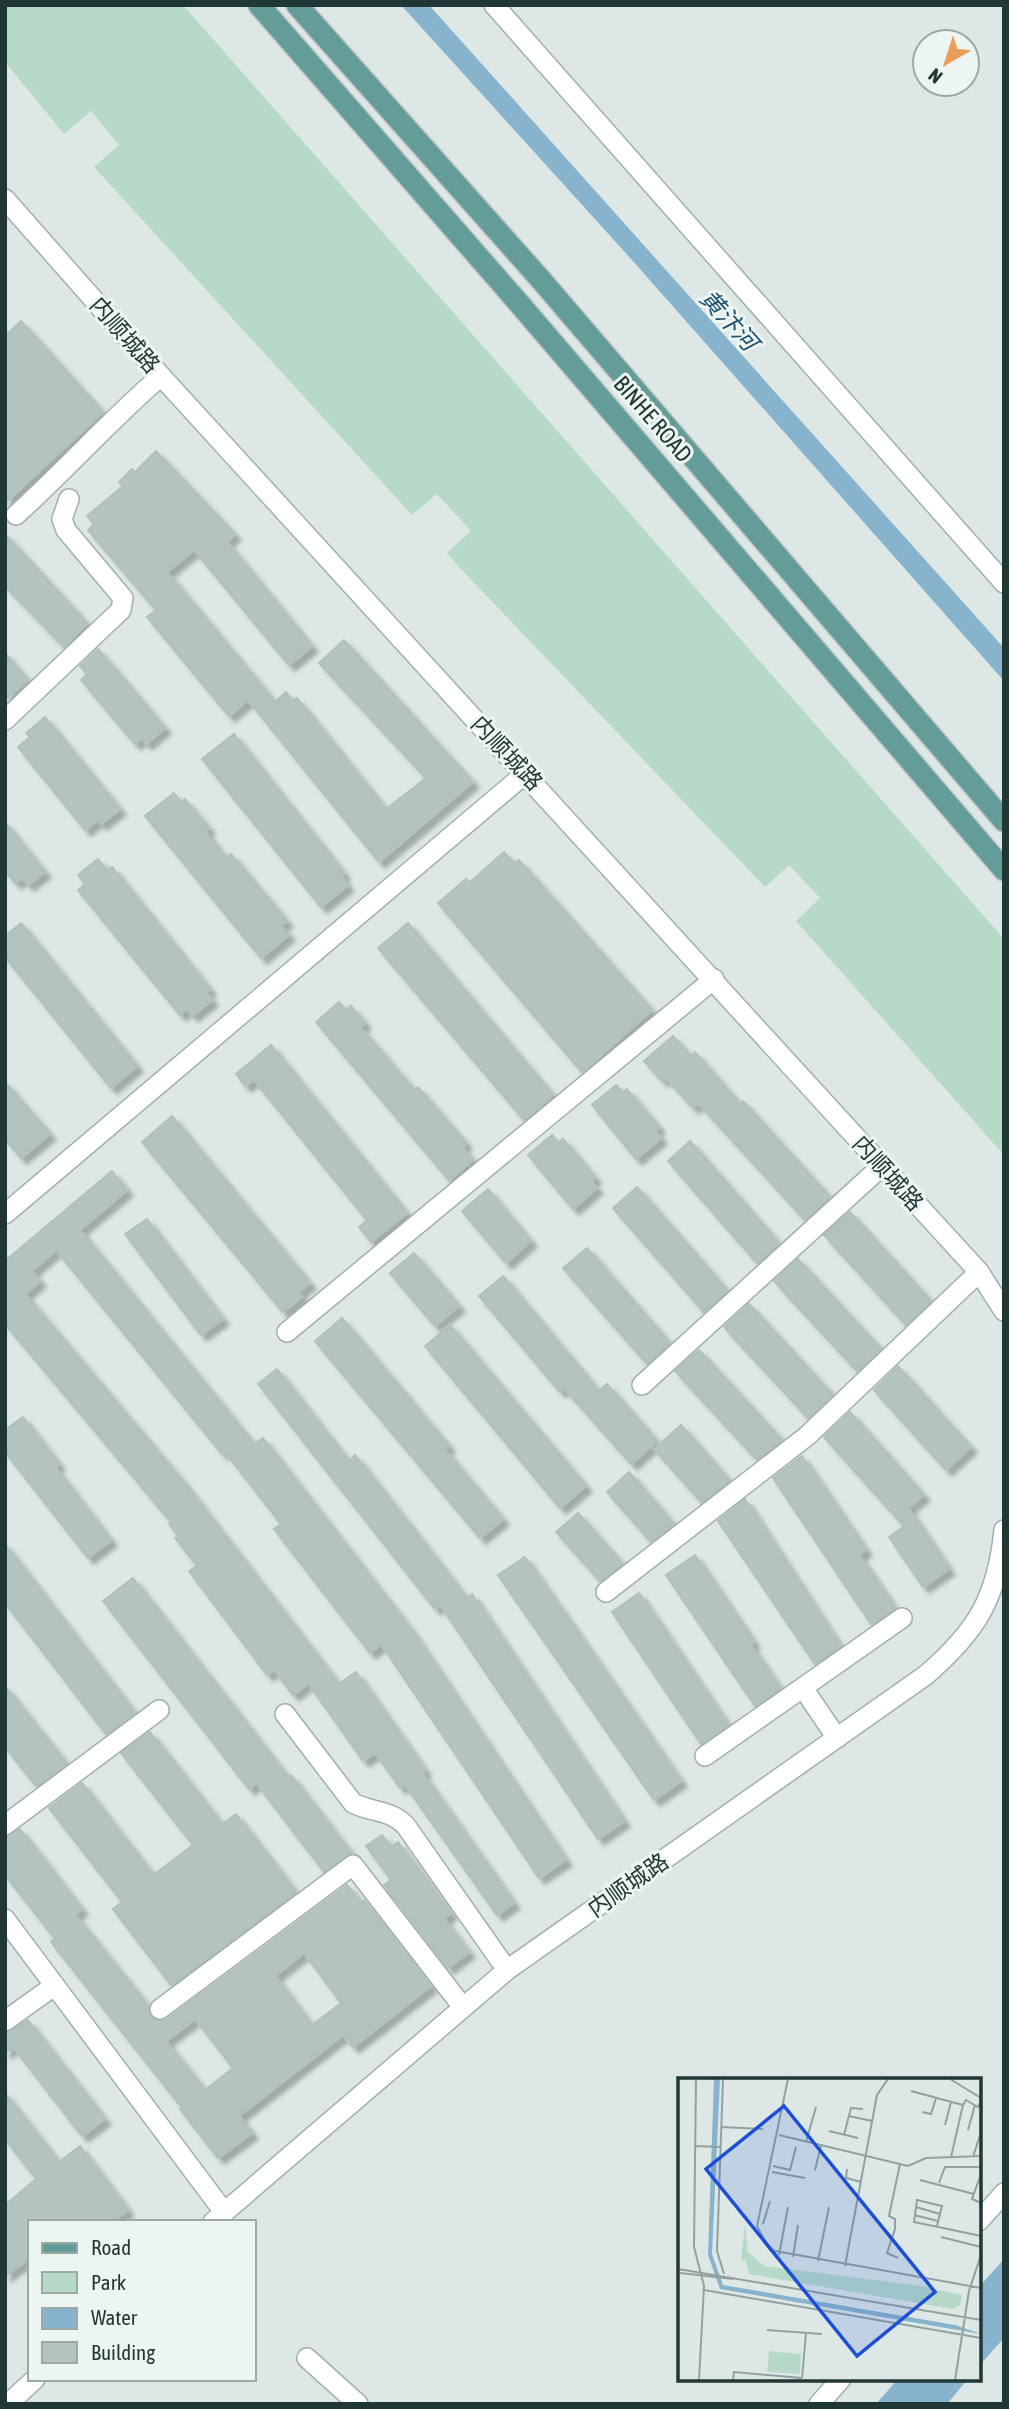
<svg xmlns="http://www.w3.org/2000/svg" width="1009" height="2409" viewBox="0 0 1009 2409" font-family="'Asap Condensed','Noto Sans SC',sans-serif">
  <defs>
    <filter id="shadow"><feDropShadow dx="6" dy="6" stdDeviation="2" flood-color="#0004"/></filter>
  </defs>
  <rect width="100%" height="100%" fill="#dde8e6"/>
  <path fill="#b7d9c7" d="M 5,5 L 183,5 L 1004,939 L 1004,1155 L 796,921 L 820,898 L 789,865 L 765,887 L 459,567 L 447,553 L 471,531 L 437,494 L 412,515 L 94,167 L 119,145 L 91,111 L 64,134 L 5,62 Z"/>
  <g fill="#87b3cc">
    <path d="M 401,5 L 429,5 L 1004,648 L 1004,681 L 632,260 Z"/>
    <path d="M 1004,2259 L 1004,2338 L 979,2366 L 979,2287 Z"/>
    <path d="M 898,2379 L 968,2379 L 947,2404 L 876,2404 Z"/>
  </g>
  <g fill="#b3c3bf" stroke="#b0c1be" stroke-width="2" fill-rule="evenodd" filter="url(#shadow)">
    <path d="M 21,321 L 103,412 L 5,503 L 5,336 Z"/>
    <path d="M 156,451 L 235,534 L 227,542 L 312,646 L 289,665 L 194,550 L 167,572 L 275,702 L 286,692 L 293,701 L 297,698 L 386,809 L 426,778 L 319,663 L 344,640 L 473,782 L 379,862 L 248,700 L 229,716 L 147,617 L 156,610 L 88,530 L 94,525 L 87,516 L 123,486 L 119,482 L 132,469 L 135,472 Z"/>
    <path d="M 5,534 L 87,623 L 64,647 L 5,586 Z"/>
    <path d="M 98,649 L 165,728 L 146,744 L 142,738 L 135,744 L 81,680 L 87,674 L 80,666 Z"/>
    <path d="M 5,653 L 28,680 L 5,700 Z"/>
    <path d="M 45,717 L 120,809 L 101,824 L 98,820 L 85,830 L 18,747 L 30,737 L 26,733 Z"/>
    <path d="M 234,734 L 344,873 L 341,876 L 348,885 L 321,907 L 202,759 Z"/>
    <path d="M 174,793 L 181,802 L 185,799 L 209,828 L 205,831 L 226,858 L 231,854 L 287,921 L 281,925 L 289,935 L 261,958 L 145,816 Z"/>
    <path d="M 5,822 L 45,872 L 28,885 L 22,878 L 15,883 L 5,871 Z"/>
    <path d="M 504,852 L 514,863 L 519,860 L 652,1010 L 582,1072 L 438,903 L 466,879 L 469,883 Z"/>
    <path d="M 98,859 L 107,871 L 112,867 L 210,989 L 206,993 L 212,1000 L 192,1016 L 187,1009 L 180,1015 L 78,890 L 85,884 L 78,875 Z"/>
    <path d="M 21,923 L 137,1066 L 111,1088 L 5,957 L 5,936 Z"/>
    <path d="M 408,923 L 553,1095 L 524,1120 L 378,948 Z"/>
    <path d="M 339,1002 L 346,1010 L 351,1006 L 365,1023 L 360,1027 L 414,1090 L 418,1087 L 466,1143 L 462,1147 L 473,1160 L 449,1180 L 316,1022 Z"/>
    <path d="M 673,1036 L 691,1056 L 695,1052 L 740,1104 L 743,1101 L 830,1197 L 805,1220 L 698,1103 L 693,1108 L 666,1078 L 662,1081 L 644,1061 Z"/>
    <path d="M 271,1045 L 407,1213 L 371,1242 L 359,1227 L 367,1220 L 254,1080 L 245,1086 L 236,1074 Z"/>
    <path d="M 5,1082 L 50,1134 L 21,1158 L 5,1139 Z"/>
    <path d="M 616,1085 L 623,1092 L 627,1089 L 659,1127 L 655,1131 L 661,1138 L 636,1159 L 592,1105 Z"/>
    <path d="M 172,1116 L 310,1283 L 298,1293 L 302,1297 L 283,1312 L 142,1142 Z"/>
    <path d="M 552,1135 L 559,1143 L 563,1139 L 595,1177 L 591,1181 L 597,1188 L 573,1209 L 528,1155 Z"/>
    <path d="M 690,1141 L 779,1243 L 757,1263 L 668,1161 Z"/>
    <path d="M 112,1171 L 127,1190 L 80,1230 L 254,1444 L 263,1438 L 413,1632 L 566,1860 L 539,1878 L 381,1644 L 370,1653 L 274,1529 L 281,1524 L 225,1452 L 222,1454 L 56,1250 L 32,1271 L 40,1281 L 25,1294 L 186,1485 L 339,1684 L 356,1672 L 425,1770 L 422,1773 L 514,1903 L 497,1915 L 405,1785 L 400,1788 L 375,1753 L 363,1761 L 308,1683 L 293,1695 L 274,1670 L 267,1675 L 189,1571 L 197,1566 L 175,1538 L 178,1536 L 169,1524 L 171,1522 L 5,1324 L 5,1261 Z"/>
    <path d="M 637,1187 L 727,1290 L 704,1312 L 613,1208 Z"/>
    <path d="M 488,1189 L 531,1241 L 506,1263 L 462,1211 Z"/>
    <path d="M 850,1212 L 931,1301 L 906,1325 L 824,1235 Z"/>
    <path d="M 147,1219 L 223,1319 L 201,1335 L 125,1234 Z"/>
    <path d="M 587,1248 L 670,1343 L 647,1364 L 563,1268 Z"/>
    <path d="M 414,1253 L 459,1306 L 435,1326 L 390,1273 Z"/>
    <path d="M 798,1259 L 881,1349 L 857,1371 L 774,1281 Z"/>
    <path d="M 503,1276 L 599,1391 L 607,1384 L 657,1441 L 631,1464 L 564,1388 L 560,1392 L 479,1296 Z"/>
    <path d="M 749,1304 L 833,1395 L 808,1418 L 724,1327 Z"/>
    <path d="M 342,1318 L 449,1446 L 445,1450 L 503,1519 L 480,1538 L 315,1341 Z"/>
    <path d="M 450,1325 L 586,1486 L 560,1508 L 425,1346 Z"/>
    <path d="M 699,1350 L 782,1440 L 757,1460 L 675,1371 Z"/>
    <path d="M 898,1366 L 971,1447 L 946,1470 L 874,1390 Z"/>
    <path d="M 277,1369 L 349,1461 L 355,1455 L 467,1598 L 472,1594 L 624,1821 L 598,1839 L 440,1605 L 435,1609 L 258,1384 Z"/>
    <path d="M 850,1412 L 924,1495 L 908,1508 L 949,1569 L 923,1587 L 889,1537 L 904,1526 L 824,1437 Z"/>
    <path d="M 23,1417 L 59,1464 L 55,1467 L 111,1540 L 88,1558 L 5,1452 L 5,1430 Z"/>
    <path d="M 681,1425 L 730,1481 L 701,1502 L 654,1449 Z"/>
    <path d="M 802,1456 L 866,1550 L 859,1555 L 895,1608 L 871,1624 L 773,1478 Z"/>
    <path d="M 629,1472 L 674,1524 L 651,1542 L 607,1492 Z"/>
    <path d="M 745,1499 L 840,1646 L 815,1664 L 718,1521 Z"/>
    <path d="M 578,1513 L 623,1564 L 600,1581 L 556,1532 Z"/>
    <path d="M 5,1544 L 135,1713 L 106,1734 L 5,1603 Z"/>
    <path d="M 695,1555 L 754,1642 L 750,1644 L 780,1688 L 755,1706 L 666,1575 Z"/>
    <path d="M 525,1557 L 681,1781 L 654,1800 L 498,1575 Z"/>
    <path d="M 133,1578 L 288,1777 L 291,1775 L 351,1853 L 324,1872 L 256,1783 L 249,1789 L 103,1601 Z"/>
    <path d="M 639,1593 L 728,1725 L 701,1744 L 612,1612 Z"/>
    <path d="M 5,1686 L 67,1764 L 36,1786 L 5,1747 Z"/>
    <path d="M 150,1732 L 222,1824 L 236,1814 L 296,1892 L 171,1985 L 113,1909 L 122,1902 L 49,1808 L 82,1783 L 153,1875 L 193,1845 L 121,1753 Z"/>
    <path d="M 20,1829 L 82,1909 L 75,1915 L 148,2006 L 150,2016 L 156,2020 L 167,2019 L 347,1885 L 361,1903 L 364,1900 L 431,1986 L 353,2047 L 343,2035 L 239,2116 L 252,2133 L 218,2158 L 180,2109 L 182,2108 L 51,1942 L 55,1939 L 5,1875 L 5,1837 ZM 304,1953 L 341,2003 L 312,2025 L 275,1976 ZM 195,2019 L 233,2068 L 205,2090 L 166,2041 Z"/>
    <path d="M 382,1835 L 391,1847 L 398,1842 L 451,1913 L 444,1919 L 469,1952 L 448,1968 L 384,1885 L 391,1880 L 366,1846 Z"/>
    <path d="M 28,2020 L 105,2119 L 82,2136 L 13,2047 L 5,2053 L 5,2033 Z"/>
    <path d="M 5,2093 L 59,2162 L 80,2146 L 128,2210 L 112,2222 L 30,2222 L 30,2258 L 5,2276 L 5,2205 L 36,2179 L 5,2139 Z"/>
  </g>
  <g fill="none" stroke-linecap="round" stroke-linejoin="round">
    <defs>
      <g id="minor">
        <path d="M 494,5 L 1004,583"/>
        <path d="M 5,199 L 161,376 L 979,1272 L 1004,1311"/>
        <path d="M 16,515 C 66,470 110,420 161,376"/>
        <path d="M 5,720 L 121,610 L 123,598 L 66,530 L 62,519 L 69,499"/>
        <path d="M 5,1214 L 526,773"/>
        <path d="M 287,1332 L 714,979"/>
        <path d="M 642,1385 L 882,1166"/>
        <path d="M 606,1592 L 807,1436 L 979,1272"/>
        <path d="M 803,1688 L 837,1738"/>
        <path d="M 285,1714 L 353,1803 C 372,1813 390,1809 406,1826 L 507,1970"/>
        <path d="M 705,1756 L 902,1618"/>
        <path d="M 5,1825 L 159,1710"/>
        <path d="M 5,1919 L 224,2212"/>
        <path d="M 160,2009 L 353,1865 L 462,2006"/>
        <path d="M 5,2021 L 54,1986"/>
        <path d="M 979,2221 L 1004,2193"/>
        <path d="M 213,2222 L 507,1970 L 926,1675 C 977,1631 997,1598 1004,1530"/>
        <path d="M 307,2358 L 358,2404"/>
        <path d="M 8,2404 L 35,2379"/>
        <path d="M 819,2404 L 841,2379"/>
      </g>
      <g id="major">
        <path d="M 259,5 L 523,308 L 1004,870"/>
        <path d="M 297,5 L 542,281 L 1004,821"/>
      </g>
    </defs>
    <use href="#minor" stroke="#a1afad" stroke-width="22"/>
    <use href="#major" stroke="#bcc3c2" stroke-width="24"/>
    <use href="#minor" stroke="#fff" stroke-width="19"/>
    <use href="#major" stroke="#649c99" stroke-width="21"/>
  </g>
  <g text-anchor="middle" dominant-baseline="central" stroke-width="6" stroke-linejoin="round" paint-order="stroke">
    <g font-size="23" fill="#203735" stroke="#edf5f3">
      <text transform="translate(125 335) rotate(49)">内顺城路</text>
      <text transform="translate(653 419) rotate(49)">BINHE ROAD</text>
      <text transform="translate(507 753) rotate(47)">内顺城路</text>
      <text transform="translate(888 1173) rotate(48)">内顺城路</text>
      <text transform="translate(628 1885) rotate(-35)">内顺城路</text>
    </g>
    <g font-size="24" font-style="italic" fill="#1e506f" stroke="#edf5f3">
      <text transform="translate(729 320) rotate(48)">黄汴河</text>
    </g>
  </g>
  <g transform="translate(678 2078)">
    <rect width="303" height="303" fill="#dde8e6"/>
    <path d="M 67,146 L 70,174 L 86,188 L 243,208 L 284,217 L 282,227 L 275,231 L 71,196 L 68,183 L 63,182 ZM 91,273 L 123,276 L 122,296 L 89,294 Z" fill="#b7d9c7"/>
    <path d="M 36,1 L 42,1 L 34,176 L 45,207 L 277,247 L 303,256 L 42,211 L 30,177 Z" fill="#87b3cc"/>
    <path fill="none" stroke="#91a19f" stroke-width="2" d="M 18,1 L 16,169 L 26,208 L 21,302M 45,1 L 39,173 L 46,196M 110,1 L 79,148 L 92,172 L 303,210M 272,1 L 303,20M 233,13 L 285,27 L 288,22 L 300,29 L 303,23M 244,34 L 253,36 L 258,20M 171,38 L 194,43M 267,47 L 273,24M 44,49 L 85,51M 290,52 L 297,27M 151,53 L 180,60M 101,57 L 230,88 L 248,80 L 303,78M 166,57 L 173,30 L 185,31M 128,64 L 138,29M 17,68 L 43,69M 273,79 L 285,27M 295,79 L 303,54M 95,88 L 112,92 L 118,69M 169,91 L 168,100 L 183,104M 137,92 L 143,68M 94,94 L 127,100M 303,96 L 294,121 L 303,125M 242,102 L 296,116M 261,105 L 267,89 L 303,89M 238,129 L 262,136M 236,137 L 260,143M 85,146 L 92,123M 259,148 L 264,128 L 239,122 L 236,144 L 303,158M 263,159 L 303,169M 101,177 L 110,129M 115,179 L 120,147M 220,180 L 209,175 L 217,151 L 217,141 L 211,138 L 222,86M 140,183 L 151,129M 167,188 L 199,17 L 210,1M 0,191 L 303,242M 2,195 L 55,201M 26,212 L 303,260M 89,252 L 144,256M 124,300 L 128,255M 55,302 L 56,294 L 124,300M 277,302 L 291,213 L 303,177"/>
    <path fill="#1d4ed8" fill-opacity="0.15" stroke="#1d4ed8" stroke-width="3.5" d="M 106,28 L 257,214 L 179,278 L 28,91 Z"/>
    <rect width="303" height="303" fill="none" stroke="#203735" stroke-width="3.5"/>
  </g>
  <rect width="1009" height="2409" fill="none" stroke="#203735" stroke-width="14"/>
  <rect x="28" y="2220" width="228" height="161" fill="#edf5f3" stroke="#9ba9a7" stroke-width="2"/>
  <rect x="42" y="2243" width="35" height="10" fill="#649c99" stroke="#9ba9a7" stroke-width="2"/>
  <text x="91" y="2255" font-size="21" fill="#203735">Road</text>
  <rect x="42" y="2272" width="35" height="21" fill="#b7d9c7" stroke="#9ba9a7" stroke-width="2"/>
  <text x="91" y="2290" font-size="21" fill="#203735">Park</text>
  <rect x="42" y="2308" width="35" height="21" fill="#87b3cc" stroke="#9ba9a7" stroke-width="2"/>
  <text x="91" y="2325" font-size="21" fill="#203735">Water</text>
  <rect x="42" y="2342" width="35" height="21" fill="#b3c3bf" stroke="#9ba9a7" stroke-width="2"/>
  <text x="91" y="2360" font-size="21" fill="#203735">Building</text>
  <g transform="translate(946 63) rotate(219)"><circle r="33" fill="#edf5f3" stroke="#9ba9a7" stroke-width="2"/>
  <path d="M0-5L12 26L0 18L-12 26Z" fill="#ea9c5a"/>
  <text y="-10" font-size="19" font-weight="bold" text-anchor="middle" fill="#203735">N</text>
  </g>
</svg>
